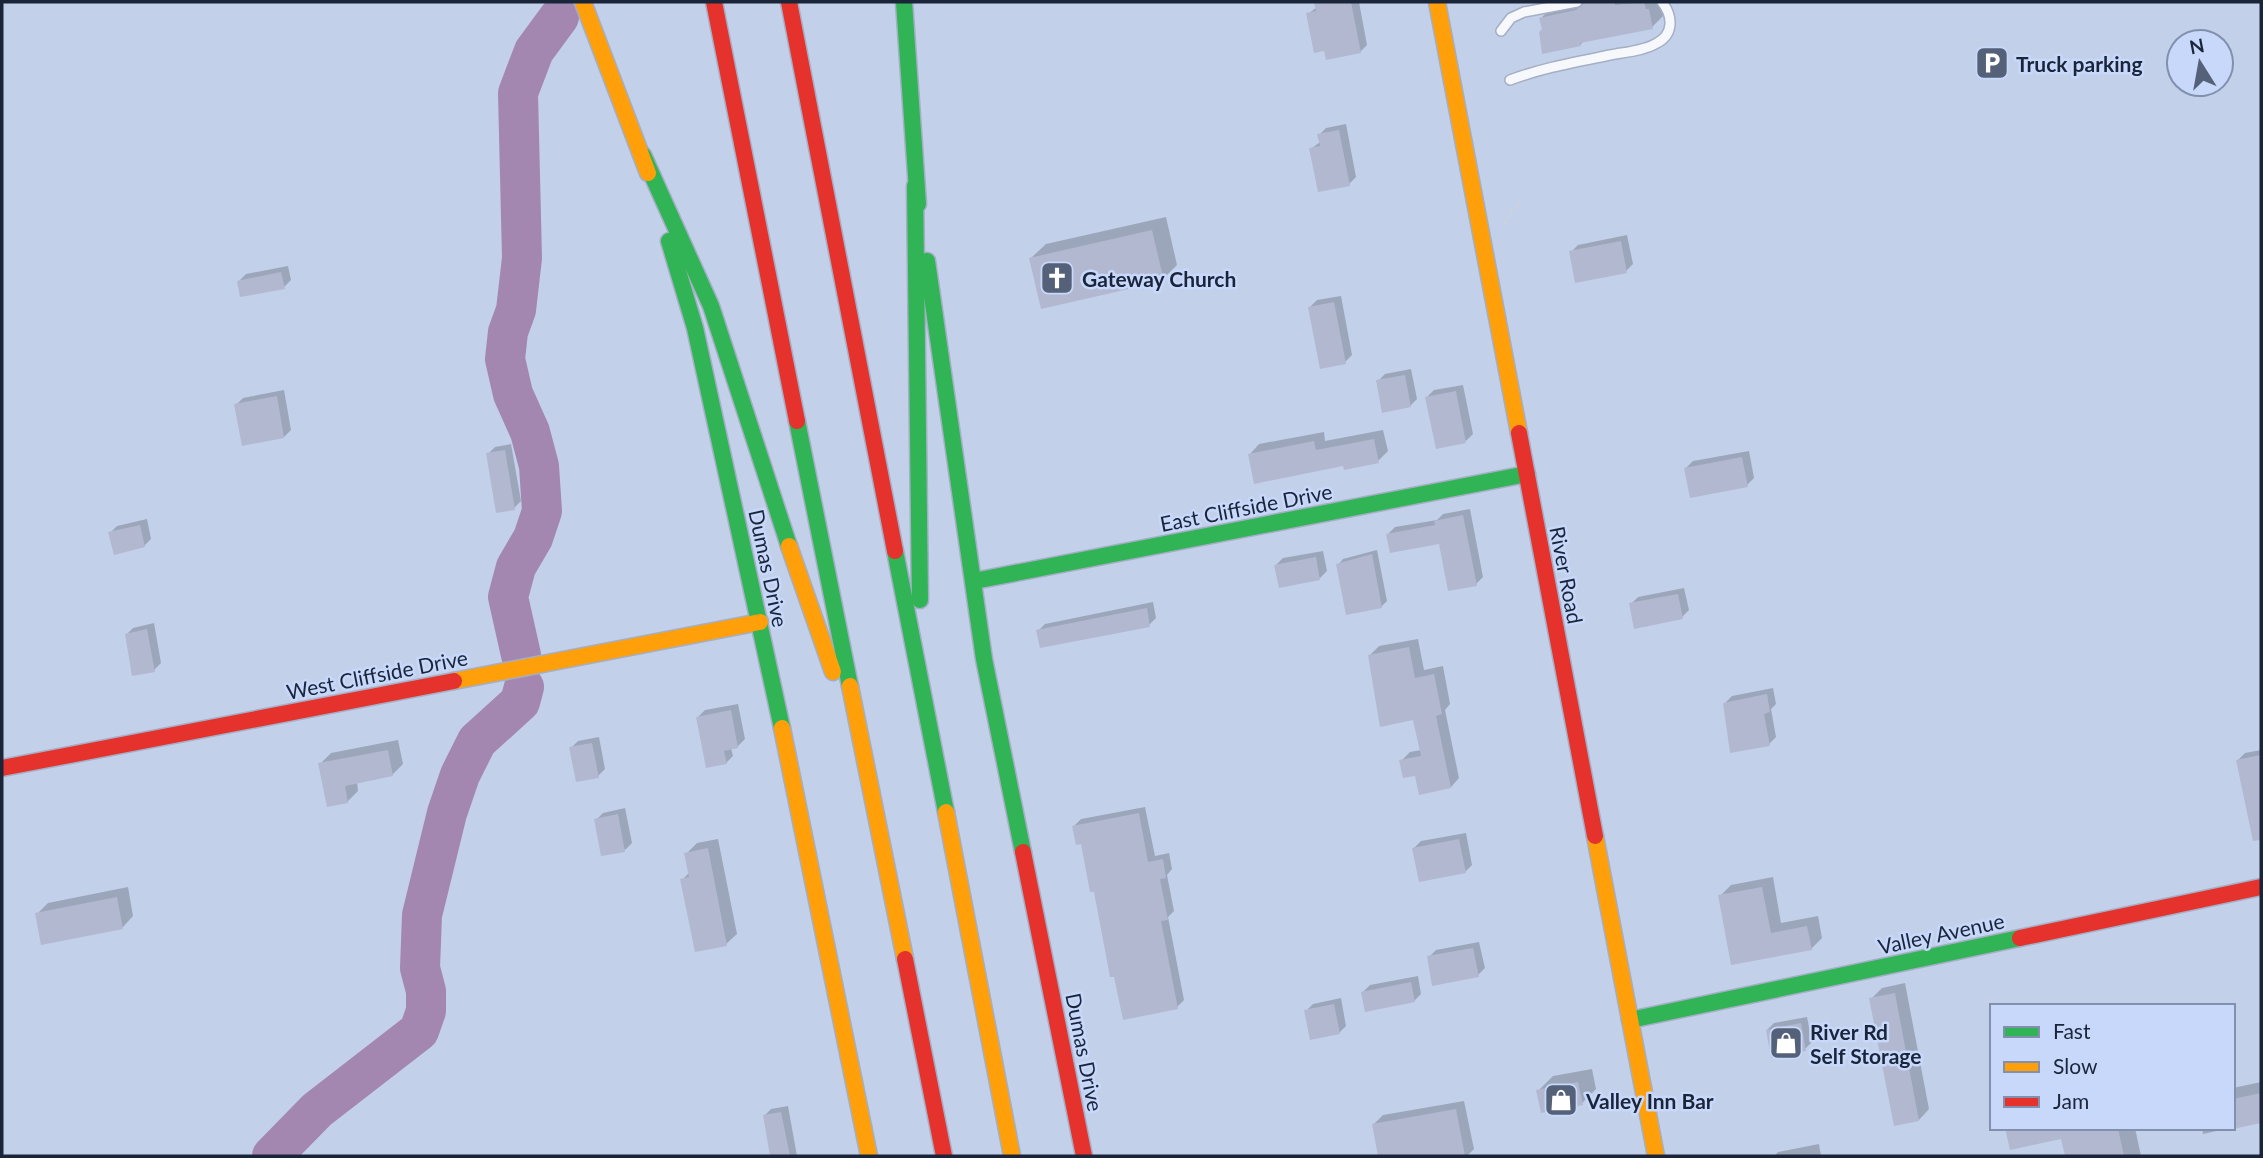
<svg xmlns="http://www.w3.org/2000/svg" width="2263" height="1158" viewBox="0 0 2263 1158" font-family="Lato,sans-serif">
  <rect width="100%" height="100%" fill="#c3d0ea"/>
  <g fill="#0003">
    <path d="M 1316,2 L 1359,2 L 1367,45 L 1360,52 L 1325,49 L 1308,14 L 1317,7 Z"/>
    <path d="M 1579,2 L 1660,2 L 1663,16 L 1652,27 L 1584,41 L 1580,45 L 1544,29 L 1541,18 L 1552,8 Z"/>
    <path d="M 1346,124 L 1356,177 L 1349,184 L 1311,149 L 1320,142 L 1319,135 L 1326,128 Z"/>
    <path d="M 1166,217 L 1177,265 L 1163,279 L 1031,258 L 1046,244 Z"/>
    <path d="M 1627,235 L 1633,264 L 1626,271 L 1571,252 L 1578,245 Z"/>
    <path d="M 288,266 L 291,280 L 284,287 L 239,281 L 246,274 Z"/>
    <path d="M 1341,296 L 1352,355 L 1345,362 L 1310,307 L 1317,300 Z"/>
    <path d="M 1411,369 L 1417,399 L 1410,406 L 1378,381 L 1385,374 Z"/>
    <path d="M 1463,385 L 1473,434 L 1466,441 L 1427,397 L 1434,390 Z"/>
    <path d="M 284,390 L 291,430 L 284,437 L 236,405 L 243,398 Z"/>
    <path d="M 1383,430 L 1388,451 L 1378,461 L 1344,464 L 1250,454 L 1259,444 L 1324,432 L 1325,441 Z"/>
    <path d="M 511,444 L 521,501 L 514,508 L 488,454 L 495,447 Z"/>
    <path d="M 1749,451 L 1754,478 L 1747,485 L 1686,468 L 1693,461 Z"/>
    <path d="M 1470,509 L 1483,577 L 1476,584 L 1440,542 L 1388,534 L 1395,527 L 1437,520 L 1443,514 Z"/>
    <path d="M 147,519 L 151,539 L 144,546 L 110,533 L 117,526 Z"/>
    <path d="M 1377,550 L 1387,601 L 1381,607 L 1338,565 L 1343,559 Z"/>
    <path d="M 1323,551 L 1327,571 L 1320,578 L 1276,565 L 1283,558 Z"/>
    <path d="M 1684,588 L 1689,610 L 1682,617 L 1631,604 L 1638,597 Z"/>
    <path d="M 1153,602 L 1156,618 L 1149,625 L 1038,631 L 1045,624 Z"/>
    <path d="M 154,623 L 161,663 L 154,670 L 126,635 L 133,628 Z"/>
    <path d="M 1418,639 L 1424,670 L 1443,666 L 1450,704 L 1445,710 L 1459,778 L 1451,787 L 1416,774 L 1401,761 L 1410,752 L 1421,750 L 1415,718 L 1370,655 L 1379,646 Z"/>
    <path d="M 1773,688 L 1776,704 L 1771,709 L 1776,737 L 1769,744 L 1725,703 L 1732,696 Z"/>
    <path d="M 738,704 L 745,739 L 738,746 L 731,748 L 733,756 L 726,763 L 698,717 L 705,710 Z"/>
    <path d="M 599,737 L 605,769 L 598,776 L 571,748 L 578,741 Z"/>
    <path d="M 398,740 L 403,764 L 392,775 L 357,782 L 358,791 L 347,802 L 320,764 L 331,753 Z"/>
    <path d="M 2261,750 L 2261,818 L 2250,820 L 2238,760 L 2245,753 Z"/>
    <path d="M 1145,807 L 1155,856 L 1169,853 L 1172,869 L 1167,875 L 1174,911 L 1168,917 L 1184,1000 L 1177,1007 L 1095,890 L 1082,842 L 1074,826 L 1081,819 Z"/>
    <path d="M 625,808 L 632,843 L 625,850 L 596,820 L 603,813 Z"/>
    <path d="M 1466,833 L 1472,865 L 1465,872 L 1414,848 L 1421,841 Z"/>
    <path d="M 718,839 L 737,934 L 726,944 L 682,880 L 690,872 L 686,854 L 697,843 Z"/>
    <path d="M 1773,877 L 1781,923 L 1818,916 L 1822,938 L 1811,949 L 1732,963 L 1720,896 L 1731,885 Z"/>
    <path d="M 128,887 L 133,916 L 123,927 L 37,914 L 48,903 Z"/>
    <path d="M 1479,942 L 1485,968 L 1478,975 L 1429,957 L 1436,950 Z"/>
    <path d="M 1418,976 L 1421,994 L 1414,1001 L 1363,992 L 1370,985 Z"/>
    <path d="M 1905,983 L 1929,1109 L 1919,1120 L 1871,999 L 1882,988 Z"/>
    <path d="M 1341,998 L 1346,1026 L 1339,1033 L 1306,1011 L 1313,1004 Z"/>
    <path d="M 1807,1017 L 1812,1042 L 1805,1049 L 1767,1030 L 1774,1023 Z"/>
    <path d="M 1592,1069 L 1596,1089 L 1582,1103 L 1538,1091 L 1553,1076 Z"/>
    <path d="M 2261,1082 L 2261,1122 L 2233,1128 L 2233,1088 Z"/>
    <path d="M 1464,1101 L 1474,1149 L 1467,1156 L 1380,1156 L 1374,1124 L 1383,1115 Z"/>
    <path d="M 788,1106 L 797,1156 L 772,1156 L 764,1116 L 771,1109 Z"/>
    <path d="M 2007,1128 L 2135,1128 L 2141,1156 L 2066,1156 L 2062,1137 Z"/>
    <path d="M 2202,1128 L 2230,1128 L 2203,1134 Z"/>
    <path d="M 1819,1144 L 1821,1156 L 1774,1156 L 1778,1152 Z"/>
  </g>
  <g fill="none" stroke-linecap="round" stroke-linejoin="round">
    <g stroke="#a387b1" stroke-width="40">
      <path d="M 521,655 L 508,597 L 516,567 L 533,538 L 542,511 L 539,466 L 530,432 L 513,394 L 505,359 L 508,332 L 516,310 L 522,258 L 518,93 L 534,51 L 559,17"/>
      <path d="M 272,1156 L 317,1110 L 419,1031 L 426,1011 L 426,991 L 420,968 L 422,915 L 447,813 L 460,775 L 477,741 L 520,702 L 524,687"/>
    </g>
  </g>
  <g fill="#b2b8d0">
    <path d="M 1314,2 L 1351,2 L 1361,53 L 1326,60 L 1324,51 L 1314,53 L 1306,13 L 1316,11 Z"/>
    <path d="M 1589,2 L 1615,2 L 1615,5 L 1644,2 L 1646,9 L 1649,9 L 1653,29 L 1580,43 L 1581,46 L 1542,54 L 1539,32 L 1542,29 L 1539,18 L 1576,10 L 1584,3 Z"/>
    <path d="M 1339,130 L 1350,186 L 1318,192 L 1309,148 L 1320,146 L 1317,134 Z"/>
    <path d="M 1152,230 L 1164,281 L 1041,309 L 1029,258 Z"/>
    <path d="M 1621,241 L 1627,273 L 1575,283 L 1569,251 Z"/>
    <path d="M 281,272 L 285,289 L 240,297 L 237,281 Z"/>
    <path d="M 1334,302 L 1346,364 L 1320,369 L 1308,307 Z"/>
    <path d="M 1405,375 L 1411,407 L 1382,413 L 1376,380 Z"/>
    <path d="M 1456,391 L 1466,443 L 1436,449 L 1425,397 Z"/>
    <path d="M 277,396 L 284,438 L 242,446 L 234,404 Z"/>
    <path d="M 1374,439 L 1379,463 L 1344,470 L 1343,466 L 1254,484 L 1248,454 L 1314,441 L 1316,450 Z"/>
    <path d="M 505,450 L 515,510 L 496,513 L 486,453 Z"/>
    <path d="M 1742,457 L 1748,487 L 1690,498 L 1684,468 Z"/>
    <path d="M 1463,515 L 1477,586 L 1448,591 L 1439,544 L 1390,553 L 1386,534 L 1435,525 L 1434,521 Z"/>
    <path d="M 140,525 L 145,547 L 114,555 L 108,532 Z"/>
    <path d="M 1372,554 L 1382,608 L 1346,615 L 1336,564 Z"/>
    <path d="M 1316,557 L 1320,580 L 1279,588 L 1274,565 Z"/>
    <path d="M 1678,594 L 1683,619 L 1634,629 L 1629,603 Z"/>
    <path d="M 1147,608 L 1150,627 L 1040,648 L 1036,630 Z"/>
    <path d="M 147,629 L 155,672 L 132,676 L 125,634 Z"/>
    <path d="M 1409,647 L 1415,678 L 1434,674 L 1442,714 L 1436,716 L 1451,788 L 1419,795 L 1415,776 L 1403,778 L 1399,760 L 1421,756 L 1413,720 L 1380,727 L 1368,655 Z"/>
    <path d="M 1767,694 L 1770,712 L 1764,714 L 1770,746 L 1730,753 L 1723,703 Z"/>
    <path d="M 731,710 L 738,748 L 724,751 L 727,764 L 706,768 L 696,717 Z"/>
    <path d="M 592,743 L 599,778 L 576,782 L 569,747 Z"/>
    <path d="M 388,750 L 393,776 L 345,786 L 348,803 L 327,807 L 318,763 Z"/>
    <path d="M 2261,755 L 2261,840 L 2253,841 L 2236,760 Z"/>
    <path d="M 1139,813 L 1148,862 L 1163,859 L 1166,878 L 1160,879 L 1168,920 L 1161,921 L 1178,1009 L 1123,1020 L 1114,977 L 1110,977 L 1094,892 L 1090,892 L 1081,844 L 1076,845 L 1072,826 Z"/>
    <path d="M 618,814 L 625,852 L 601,856 L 594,819 Z"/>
    <path d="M 1459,839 L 1466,873 L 1419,882 L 1412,848 Z"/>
    <path d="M 708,848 L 727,946 L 695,952 L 680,879 L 689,877 L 684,853 Z"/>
    <path d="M 1762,887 L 1771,933 L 1807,926 L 1812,950 L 1731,965 L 1718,895 Z"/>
    <path d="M 117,897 L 123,929 L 41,945 L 35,913 Z"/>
    <path d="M 1473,948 L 1479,977 L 1432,986 L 1427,956 Z"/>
    <path d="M 1411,982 L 1415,1002 L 1365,1012 L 1361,992 Z"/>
    <path d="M 1895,993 L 1919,1121 L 1894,1126 L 1869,998 Z"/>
    <path d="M 1334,1004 L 1340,1034 L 1310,1040 L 1304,1010 Z"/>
    <path d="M 1801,1023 L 1806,1051 L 1771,1058 L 1766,1030 Z"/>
    <path d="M 1578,1082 L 1583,1105 L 1541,1113 L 1536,1090 Z"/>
    <path d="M 2261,1093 L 2261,1123 L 2233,1129 L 2233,1099 Z"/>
    <path d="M 1456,1109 L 1465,1156 L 1378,1156 L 1372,1124 Z"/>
    <path d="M 781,1112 L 790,1156 L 770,1156 L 763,1115 Z"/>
    <path d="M 2005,1128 L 2118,1128 L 2124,1156 L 2065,1156 L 2061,1139 L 2010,1150 Z"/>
  </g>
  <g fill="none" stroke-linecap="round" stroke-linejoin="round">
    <defs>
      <g id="lane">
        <path d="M 1501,31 L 1511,18 L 1524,12 L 1577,2"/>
        <path d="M 1510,80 C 1542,68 1576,62 1610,55 C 1625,52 1644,51 1657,43 C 1674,34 1673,16 1662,2"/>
      </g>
      <g id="fast">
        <path d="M 904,2 L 918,204"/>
        <path d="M 643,155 L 711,306 L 789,546"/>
        <path d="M 915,186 L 920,600"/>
        <path d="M 669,241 L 695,328 L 782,728"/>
        <path d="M 927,261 L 984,659 L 1023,852"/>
        <path d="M 797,421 L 850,686"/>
        <path d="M 895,551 L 946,812"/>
        <path d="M 974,581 L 1527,474"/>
        <path d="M 1630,1020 L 2020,938"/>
      </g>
      <g id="slow">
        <path d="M 583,2 L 648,173"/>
        <path d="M 1437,2 L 1519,433"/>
        <path d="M 789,546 L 833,672"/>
        <path d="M 454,681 L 760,622"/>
        <path d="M 850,686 L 905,959"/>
        <path d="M 782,728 L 869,1156"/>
        <path d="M 946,812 L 1012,1156"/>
        <path d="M 1595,836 L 1656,1156"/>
      </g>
      <g id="jam">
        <path d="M 714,2 L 797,421"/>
        <path d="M 789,2 L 895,551"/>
        <path d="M 1519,433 L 1595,836"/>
        <path d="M 2,768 L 454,681"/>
        <path d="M 1023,852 L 1084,1156"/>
        <path d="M 2020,938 L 2261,887"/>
        <path d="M 905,959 L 944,1156"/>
      </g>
    </defs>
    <use href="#lane" stroke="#a4afc5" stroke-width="12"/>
    <use href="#fast" stroke="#a4afc5" stroke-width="19"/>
    <use href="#slow" stroke="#a4afc5" stroke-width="19"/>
    <use href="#jam" stroke="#a4afc5" stroke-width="19"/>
    <path stroke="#cdd1d9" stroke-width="4.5" stroke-dasharray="2 5" stroke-linecap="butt" d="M 1505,224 L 1511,210 L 1520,205 L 1518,197"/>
    <use href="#lane" stroke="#f6f8fc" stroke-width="9"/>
    <use href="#fast" stroke="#30b455" stroke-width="16"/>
    <use href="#slow" stroke="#ff9f0a" stroke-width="16"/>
    <use href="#jam" stroke="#e5322d" stroke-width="16"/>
  </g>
  <defs>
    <symbol id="parking-square" viewBox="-11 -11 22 22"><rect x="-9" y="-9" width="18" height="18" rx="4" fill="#556178" stroke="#c7d8fb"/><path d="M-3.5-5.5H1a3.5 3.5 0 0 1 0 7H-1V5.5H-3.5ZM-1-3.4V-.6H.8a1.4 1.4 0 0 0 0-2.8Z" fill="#fff"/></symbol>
    <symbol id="church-square" viewBox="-11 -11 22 22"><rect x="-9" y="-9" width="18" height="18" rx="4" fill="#556178" stroke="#c7d8fb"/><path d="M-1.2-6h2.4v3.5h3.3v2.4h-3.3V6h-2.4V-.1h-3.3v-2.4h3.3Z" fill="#fff"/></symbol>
    <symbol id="shop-square" viewBox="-11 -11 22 22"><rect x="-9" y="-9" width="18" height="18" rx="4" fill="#556178" stroke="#c7d8fb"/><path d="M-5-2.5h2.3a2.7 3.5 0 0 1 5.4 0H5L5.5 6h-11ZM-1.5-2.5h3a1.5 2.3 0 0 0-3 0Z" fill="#fff"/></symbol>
  </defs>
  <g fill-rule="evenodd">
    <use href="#parking-square" x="1973" y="44" width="38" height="38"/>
    <use href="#church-square" x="1038" y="259" width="38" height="38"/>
    <use href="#shop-square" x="1767" y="1024" width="38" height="38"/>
    <use href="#shop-square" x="1542" y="1081" width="38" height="38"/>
  </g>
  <g text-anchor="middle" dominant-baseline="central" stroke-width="5" stroke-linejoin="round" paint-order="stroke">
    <g font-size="21" font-weight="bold" fill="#1a253a" stroke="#c7d8fb" text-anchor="start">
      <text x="2016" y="63">Truck parking</text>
      <text x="1082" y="278">Gateway Church</text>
      <text x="1810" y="1031">River Rd<tspan x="1810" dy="24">Self Storage</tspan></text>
      <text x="1586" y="1100">Valley Inn Bar</text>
    </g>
    <g font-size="21" fill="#1a253a" stroke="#c7d8fb">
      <text transform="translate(1246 507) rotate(-11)">East Cliffside Drive</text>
      <text transform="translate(769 568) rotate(78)">Dumas Drive</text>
      <text transform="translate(1567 575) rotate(79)">River Road</text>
      <text transform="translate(377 674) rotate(-11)">West Cliffside Drive</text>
      <text transform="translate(1941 933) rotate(-12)">Valley Avenue</text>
      <text transform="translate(1085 1052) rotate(79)">Dumas Drive</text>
    </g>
  </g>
  <rect width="2263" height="1158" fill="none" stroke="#1a253a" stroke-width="7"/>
  <rect x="1990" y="1004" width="245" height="126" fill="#c7d8fb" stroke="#8290ae" stroke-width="2"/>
  <rect x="2004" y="1027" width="35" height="10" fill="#30b455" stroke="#8290ae" stroke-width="2"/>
  <text x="2053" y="1039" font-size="21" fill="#1a253a">Fast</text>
  <rect x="2004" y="1062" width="35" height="10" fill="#ff9f0a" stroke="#8290ae" stroke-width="2"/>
  <text x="2053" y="1074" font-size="21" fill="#1a253a">Slow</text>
  <rect x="2004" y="1097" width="35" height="10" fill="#e5322d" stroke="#8290ae" stroke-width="2"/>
  <text x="2053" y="1109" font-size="21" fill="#1a253a">Jam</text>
  <g transform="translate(2200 63) rotate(349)"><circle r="33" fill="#c7d8fb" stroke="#8290ae" stroke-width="2"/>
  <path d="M0-5L12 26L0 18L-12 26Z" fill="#556178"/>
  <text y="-10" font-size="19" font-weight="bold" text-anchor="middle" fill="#1a253a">N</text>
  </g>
</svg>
